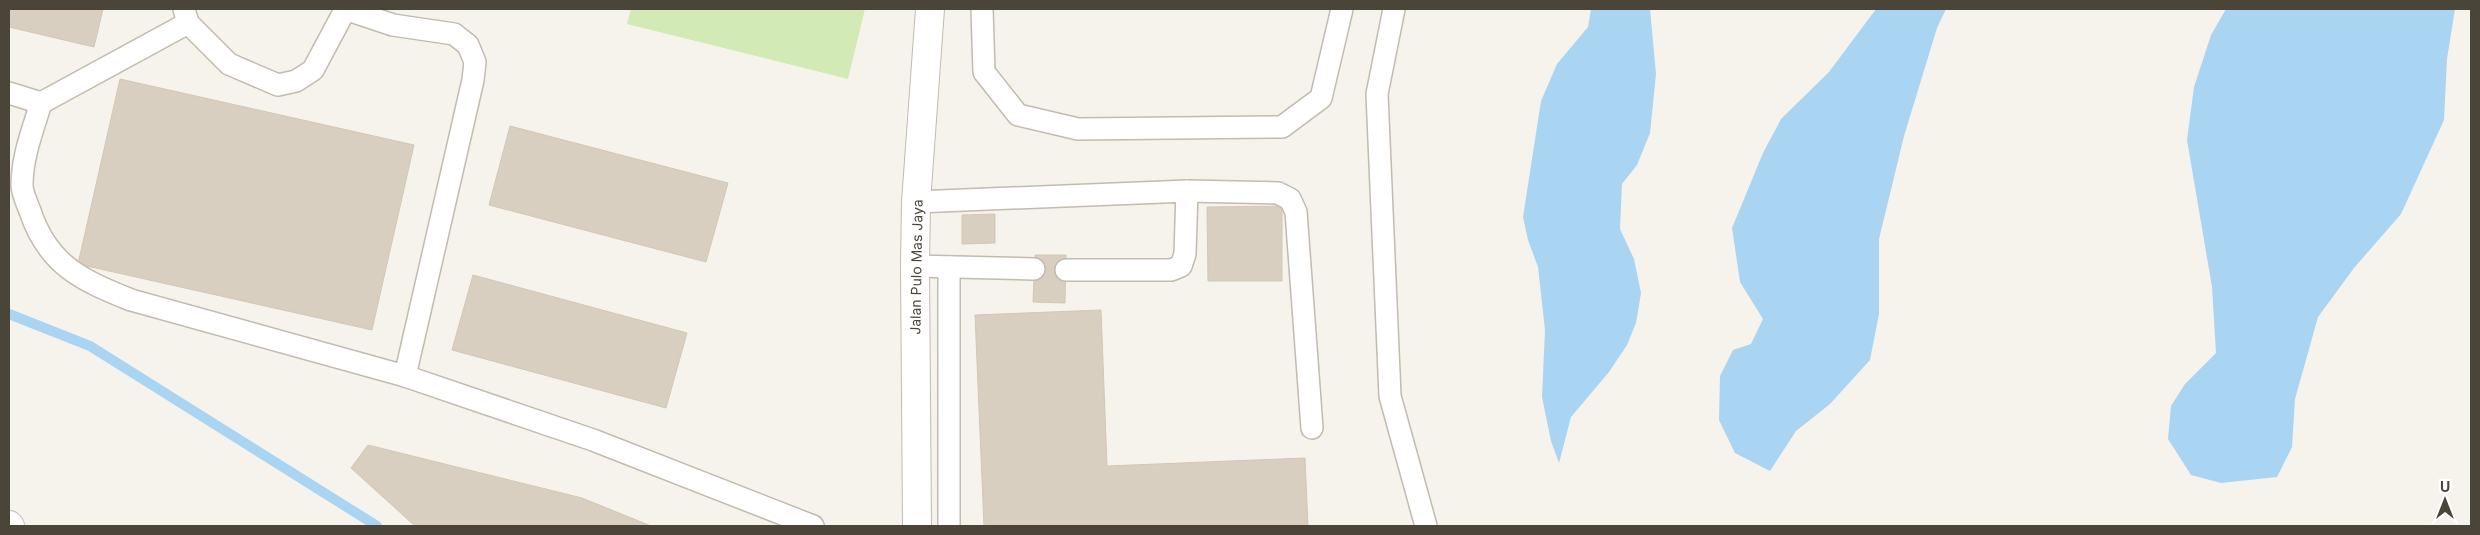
<svg xmlns="http://www.w3.org/2000/svg" width="2480" height="535" viewBox="0 0 2480 535" font-family="Inter,sans-serif">
  <rect width="100%" height="100%" fill="#f6f3ec"/>
  <path fill="#d2eab5" d="M 631,9 L 865,9 L 848,79 L 627,24 Z"/>
  <g fill="#a9d4f2">
    <path d="M 1591,9 L 1650,9 L 1656,74 L 1650,133 L 1637,165 L 1622,184 L 1620,229 L 1634,259 L 1641,293 L 1636,323 L 1627,345 L 1609,372 L 1571,417 L 1559,463 L 1551,441 L 1542,397 L 1545,330 L 1538,267 L 1528,240 L 1523,217 L 1541,101 L 1557,64 L 1588,27 Z"/>
    <path d="M 1876,9 L 1946,9 L 1937,28 L 1904,136 L 1879,239 L 1879,314 L 1870,360 L 1830,404 L 1796,431 L 1770,471 L 1735,453 L 1719,420 L 1720,376 L 1733,350 L 1751,344 L 1763,319 L 1740,282 L 1732,228 L 1763,153 L 1781,119 L 1829,72 Z"/>
    <path d="M 2226,9 L 2455,9 L 2447,59 L 2444,120 L 2401,214 L 2354,268 L 2318,317 L 2295,399 L 2292,447 L 2277,477 L 2221,483 L 2191,475 L 2168,439 L 2171,406 L 2185,384 L 2216,353 L 2212,287 L 2187,140 L 2194,87 L 2211,35 Z"/>
  </g>
  <g fill="none" stroke-linecap="round" stroke-linejoin="round">
    <path stroke="#a9d4f2" stroke-width="10" d="M 9,314 L 90,346 L 377,526"/>
  </g>
  <g fill="#d8cfc1" stroke="#d3c7b4">
    <path d="M 9,9 L 103,9 L 94,47 L 9,27 Z"/>
    <path d="M 120,79 L 414,145 L 372,330 L 78,264 Z"/>
    <path d="M 510,126 L 728,183 L 706,262 L 489,205 Z"/>
    <path d="M 1282,206 L 1282,281 L 1208,281 L 1207,207 Z"/>
    <path d="M 995,214 L 995,243 L 962,244 L 962,215 Z"/>
    <path d="M 1035,255 L 1066,255 L 1065,303 L 1033,302 Z"/>
    <path d="M 473,275 L 687,333 L 666,408 L 452,350 Z"/>
    <path d="M 1101,310 L 1107,466 L 1305,458 L 1308,526 L 984,526 L 975,315 Z"/>
    <path d="M 368,445 L 582,498 L 651,526 L 415,526 L 351,468 Z"/>
  </g>
  <g fill="none" stroke-linecap="round" stroke-linejoin="round">
    <defs>
      <g id="service">
        <path d="M 345,9 L 393,25 L 454,34 L 468,45 L 475,62 L 473,80 L 405,376"/>
        <path d="M 982,9 L 984,72 L 1018,115 L 1078,129 L 1282,127 L 1321,98 L 1342,9"/>
        <path d="M 1394,9 L 1377,94 L 1390,396 L 1426,526"/>
        <path d="M 188,23 L 229,64 L 278,85 L 296,81 L 313,70 L 345,10"/>
        <path d="M 9,93 L 41,103 C 33,129 22,157 22,185 C 22,193 27,203 30,211 C 48,265 81,280 131,300 L 405,376 L 593,440 L 813,526"/>
        <path d="M 41,103 L 188,23 L 184,9"/>
        <path d="M 1187,191 L 1278,193 L 1290,199 L 1296,212 L 1312,428"/>
        <path d="M 916,202 L 1187,191 L 1185,254 L 1181,266 L 1171,270 L 1066,270"/>
        <path d="M 915,266 L 1034,269"/>
        <path d="M 949,267 L 949,526"/>
      </g>
      <g id="tertiary">
        <path d="M 9,525 L 10,526"/>
        <path d="M 917,526 L 915,266 L 916,202 L 930,9"/>
      </g>
    </defs>
    <use href="#service" stroke="#c2bbae" stroke-width="24"/>
    <use href="#tertiary" stroke="#c2bbae" stroke-width="30"/>
    <use href="#service" stroke="#fff" stroke-width="21"/>
    <use href="#tertiary" stroke="#fff" stroke-width="28"/>
  </g>
  <g text-anchor="middle" dominant-baseline="central" stroke-width="5" stroke-linejoin="round" paint-order="stroke">
    <g font-size="14" fill="#4b4439" stroke="#fff">
      <text transform="translate(916 267) rotate(-89)">Jalan Pulo Mas Jaya</text>
    </g>
  </g>
  <rect width="2480" height="535" fill="none" stroke="#4b4439" stroke-width="20"/>
  <g transform="translate(2445 500)" stroke="#ffffff" stroke-width="4" paint-order="stroke">
  <path d="M0-4L9 19L0 12L-9 19Z" fill="#4b4439"/>
  <text y="-8" font-size="14" font-weight="bold" text-anchor="middle" fill="#4b4439">U</text>
  </g>
</svg>
